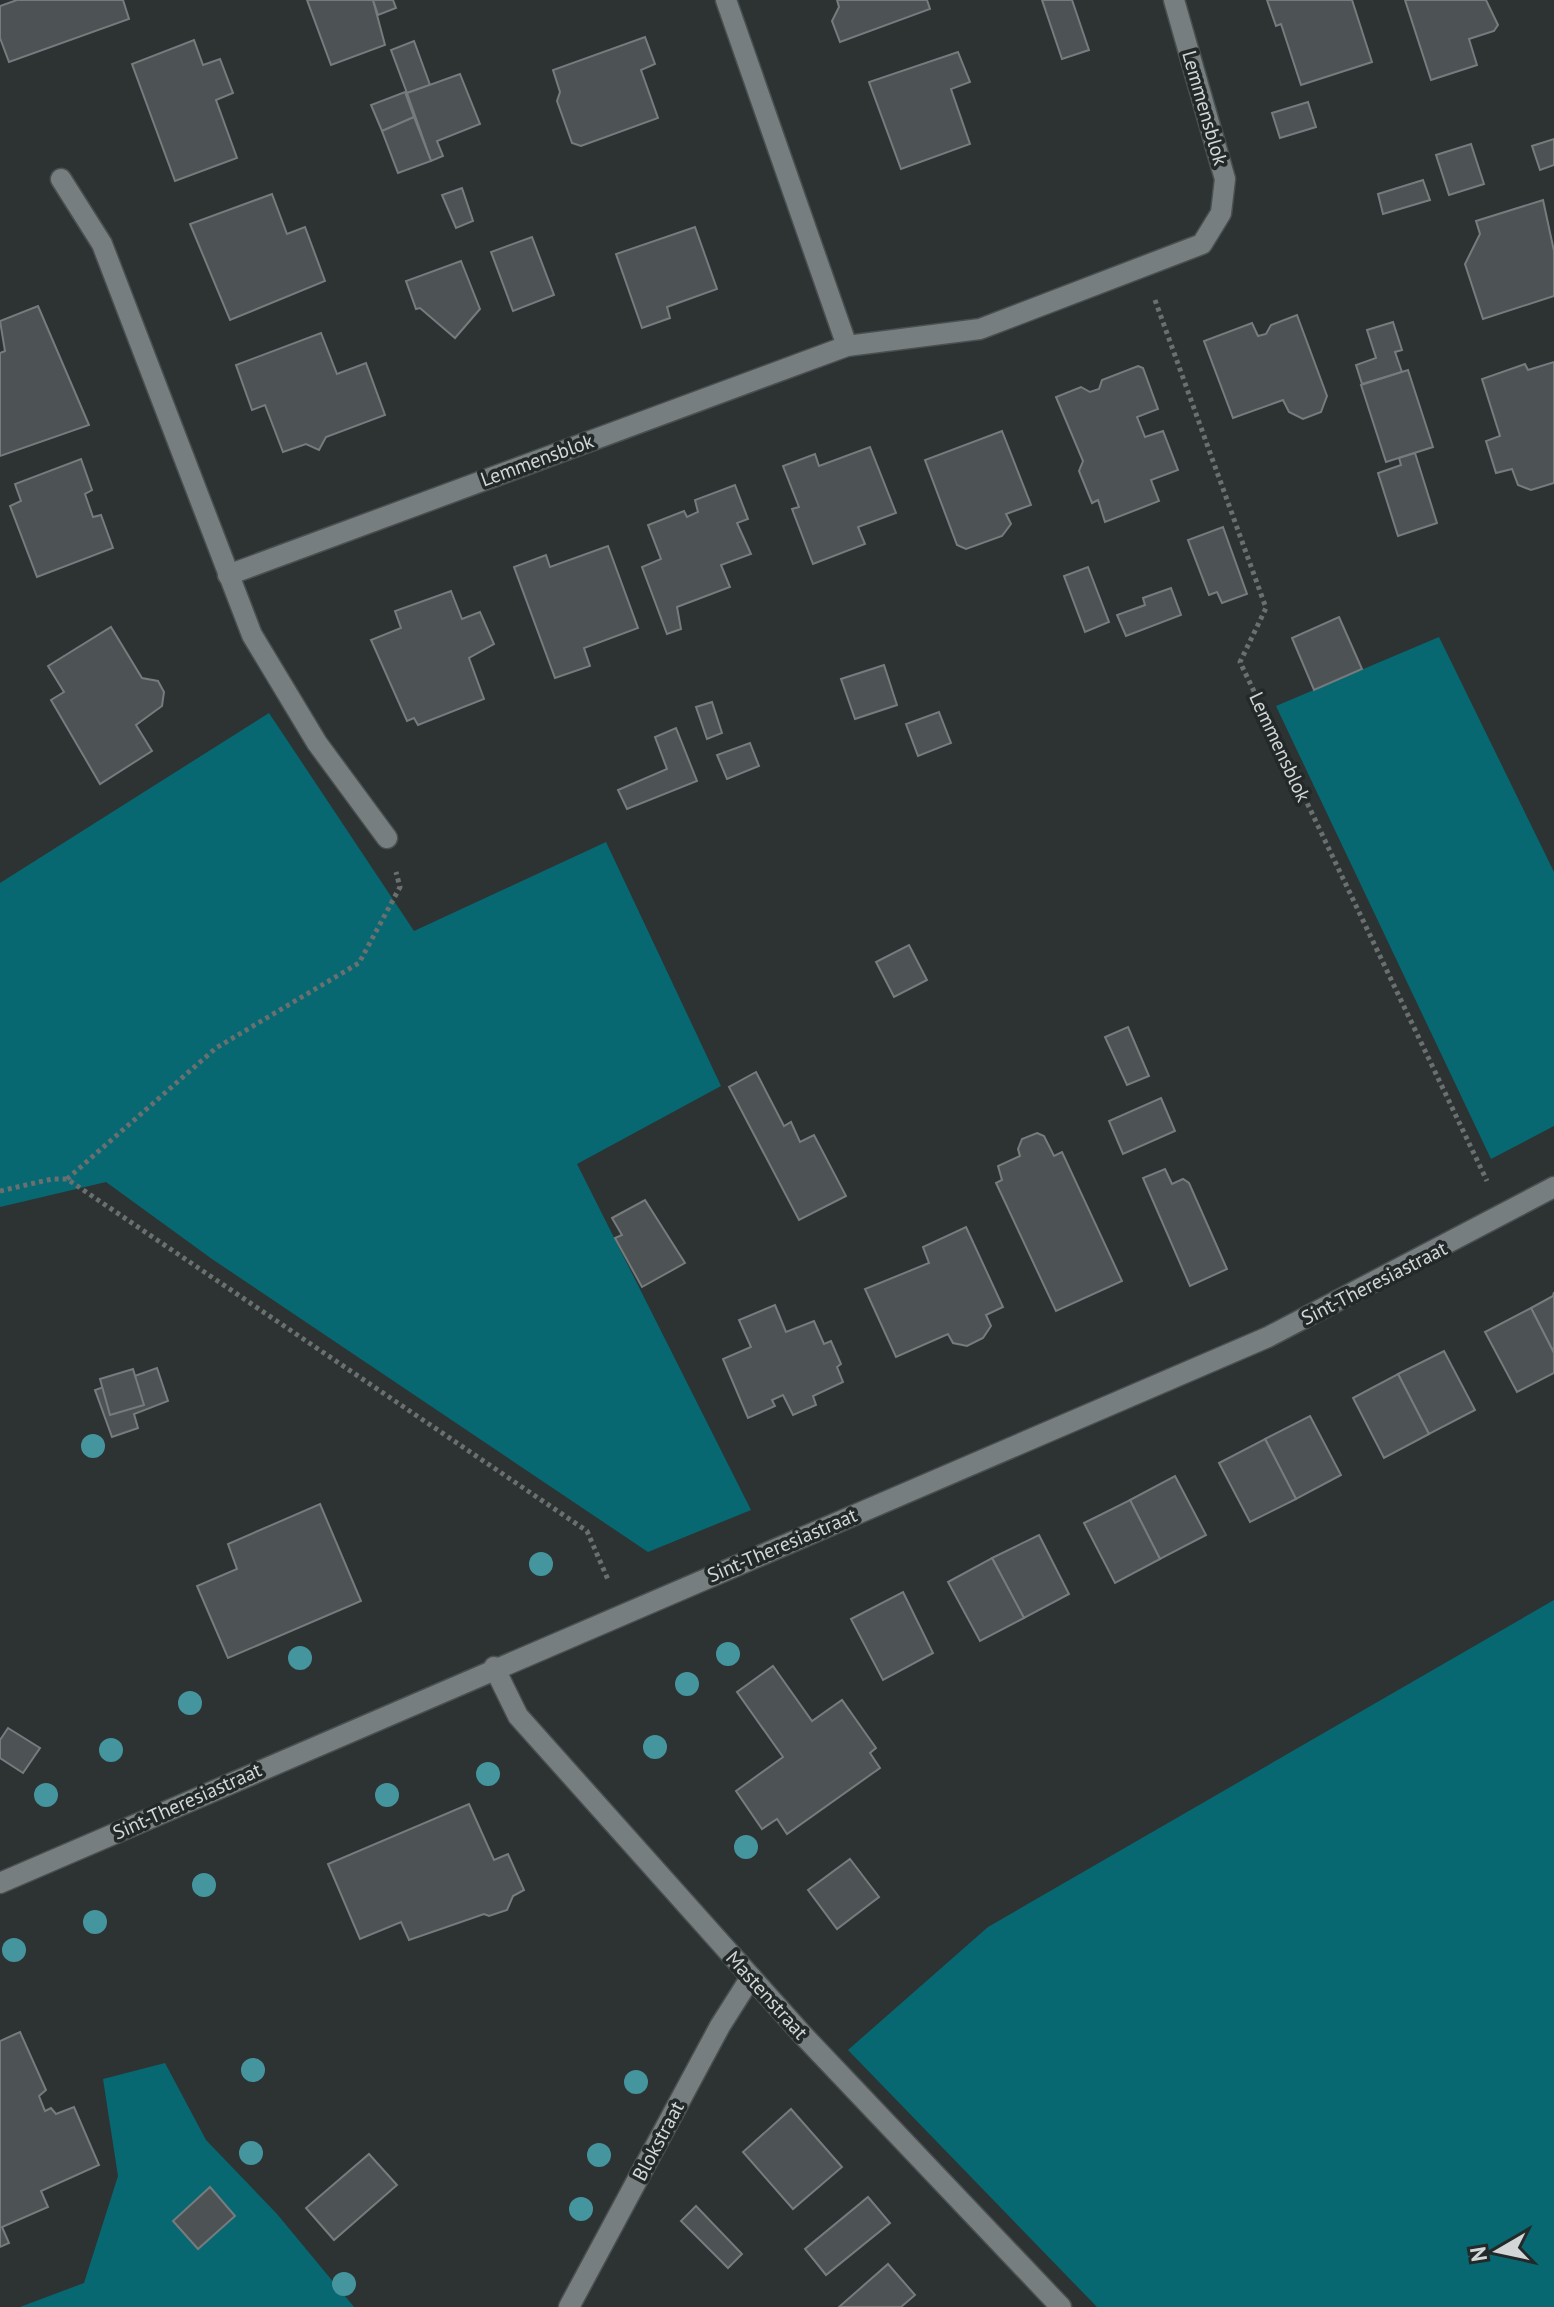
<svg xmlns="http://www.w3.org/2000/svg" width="1554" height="2307" viewBox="0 0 1554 2307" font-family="'PT Sans',sans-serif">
  <rect width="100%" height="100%" fill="#2d3333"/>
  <g fill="#076872">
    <path d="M 1439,637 L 1554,872 L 1554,1126 L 1491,1159 L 1276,706 Z"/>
    <path d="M 269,713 L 414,931 L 606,842 L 721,1086 L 577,1164 L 751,1510 L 648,1552 L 212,1259 L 106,1182 L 0,1207 L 0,883 Z"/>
    <path d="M 1554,1600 L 1554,2307 L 1097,2307 L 848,2050 L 988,1927 Z"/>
    <path d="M 165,2063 L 206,2140 L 277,2214 L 354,2307 L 20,2307 L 84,2283 L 118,2176 L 103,2079 Z"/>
  </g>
  <g fill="#4d5354" stroke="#767c7d" stroke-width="2">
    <path d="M 17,0 L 123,0 L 129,19 L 9,62 L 0,38 L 0,6 Z"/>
    <path d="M 307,0 L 373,0 L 385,45 L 331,65 Z"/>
    <path d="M 373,0 L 393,0 L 396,8 L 378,15 Z"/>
    <path d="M 837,0 L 927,0 L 930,9 L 840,42 L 832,21 L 839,7 Z"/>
    <path d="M 1042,0 L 1072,0 L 1089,50 L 1062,59 Z"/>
    <path d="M 1267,0 L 1352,0 L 1372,62 L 1301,85 L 1281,24 L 1276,26 Z"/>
    <path d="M 1405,0 L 1486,0 L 1498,25 L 1494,31 L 1469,39 L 1477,65 L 1431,80 Z"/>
    <path d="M 645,37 L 655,64 L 641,70 L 658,118 L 581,146 L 572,143 L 557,101 L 560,92 L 553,70 Z"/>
    <path d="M 194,40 L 203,65 L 220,59 L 233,93 L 216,100 L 237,158 L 175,181 L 132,64 Z"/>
    <path d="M 414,41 L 430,85 L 407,93 L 391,50 Z"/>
    <path d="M 958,52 L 970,82 L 951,89 L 970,144 L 901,169 L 869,82 Z"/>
    <path d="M 460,74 L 480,124 L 437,141 L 443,156 L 431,161 L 407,93 Z"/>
    <path d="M 405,92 L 414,117 L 382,131 L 371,105 Z"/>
    <path d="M 1308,102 L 1316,127 L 1280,138 L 1272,113 Z"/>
    <path d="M 414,117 L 431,161 L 398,173 L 382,131 Z"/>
    <path d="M 1554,139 L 1554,165 L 1540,170 L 1532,146 Z"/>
    <path d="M 1471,144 L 1484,184 L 1449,195 L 1436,155 Z"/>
    <path d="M 1423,180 L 1430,200 L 1383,214 L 1378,194 Z"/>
    <path d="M 462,188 L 473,221 L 456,228 L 442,195 Z"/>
    <path d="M 272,194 L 287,234 L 305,227 L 325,281 L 230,320 L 190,224 Z"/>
    <path d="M 1543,200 L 1554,251 L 1554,296 L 1483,319 L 1465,264 L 1480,234 L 1476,221 Z"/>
    <path d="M 695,227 L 717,289 L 667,307 L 670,318 L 642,328 L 616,254 Z"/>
    <path d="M 532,237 L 554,295 L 513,311 L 491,252 Z"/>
    <path d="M 461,261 L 480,309 L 455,338 L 420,308 L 416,309 L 406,281 Z"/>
    <path d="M 38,306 L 89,425 L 0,456 L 0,353 L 5,351 L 0,321 Z"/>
    <path d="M 1297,315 L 1327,396 L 1321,412 L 1303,419 L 1289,412 L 1283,400 L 1233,418 L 1204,341 L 1252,323 L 1258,336 L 1266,334 L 1271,325 Z"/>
    <path d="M 1393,322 L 1402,350 L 1395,352 L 1402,372 L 1362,384 L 1356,365 L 1376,358 L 1367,330 Z"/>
    <path d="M 321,333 L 337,374 L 366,363 L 385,415 L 326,437 L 319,450 L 306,444 L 283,452 L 265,405 L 252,410 L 236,365 Z"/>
    <path d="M 1554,362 L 1554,483 L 1531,490 L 1518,485 L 1512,469 L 1496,473 L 1486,441 L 1500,436 L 1482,379 L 1525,364 L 1528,370 Z"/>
    <path d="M 1138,366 L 1143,368 L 1158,409 L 1137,417 L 1145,437 L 1163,431 L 1178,470 L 1151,480 L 1159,501 L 1105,522 L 1098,500 L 1092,503 L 1079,471 L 1083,461 L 1056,397 L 1081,387 L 1090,392 L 1099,389 L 1102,380 Z"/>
    <path d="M 1408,370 L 1433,447 L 1386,462 L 1361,385 Z"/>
    <path d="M 1002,431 L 1031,505 L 1006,514 L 1011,524 L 1002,536 L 966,549 L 957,545 L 925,460 Z"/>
    <path d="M 870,447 L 896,513 L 858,527 L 865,544 L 813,564 L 792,509 L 799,507 L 783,466 L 815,454 L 819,466 Z"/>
    <path d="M 1415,453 L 1437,523 L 1398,536 L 1378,473 L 1401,465 L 1399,458 Z"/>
    <path d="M 81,459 L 92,490 L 85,494 L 93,517 L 101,515 L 113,548 L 37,577 L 10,506 L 21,501 L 15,484 Z"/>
    <path d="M 735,485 L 748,519 L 737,523 L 751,554 L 721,565 L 730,587 L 677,607 L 681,629 L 667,634 L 642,567 L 661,559 L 648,525 L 684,511 L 687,517 L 698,512 L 695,500 Z"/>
    <path d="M 1223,527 L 1247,594 L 1222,603 L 1217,592 L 1209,595 L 1188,540 Z"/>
    <path d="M 608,546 L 638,628 L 584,648 L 590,666 L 555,678 L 514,567 L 546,555 L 550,567 Z"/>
    <path d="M 1088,567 L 1109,622 L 1085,632 L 1064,576 Z"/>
    <path d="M 1171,588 L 1181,615 L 1126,636 L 1117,615 L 1145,605 L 1143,598 Z"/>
    <path d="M 451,591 L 462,619 L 480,612 L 494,644 L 469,658 L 484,699 L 418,725 L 414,718 L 407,721 L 371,640 L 401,628 L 395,611 Z"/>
    <path d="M 1339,617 L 1362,669 L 1314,690 L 1292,638 Z"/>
    <path d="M 111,627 L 142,678 L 158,681 L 164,692 L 162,706 L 136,725 L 152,751 L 100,784 L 51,700 L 64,692 L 48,666 Z"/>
    <path d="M 884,665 L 897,705 L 855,719 L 841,679 Z"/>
    <path d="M 712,702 L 722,733 L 707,739 L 696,707 Z"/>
    <path d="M 939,712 L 951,743 L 918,756 L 906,724 Z"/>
    <path d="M 676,728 L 697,781 L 627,809 L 618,790 L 667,769 L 655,737 Z"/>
    <path d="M 750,743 L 759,766 L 727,779 L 717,755 Z"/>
    <path d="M 909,945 L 927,980 L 894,997 L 876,962 Z"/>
    <path d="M 1128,1027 L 1149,1076 L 1127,1085 L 1105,1037 Z"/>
    <path d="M 756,1072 L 784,1126 L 791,1122 L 800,1142 L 814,1135 L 846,1196 L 799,1220 L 729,1087 Z"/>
    <path d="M 1161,1098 L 1175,1131 L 1123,1154 L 1109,1121 Z"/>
    <path d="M 1037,1133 L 1044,1136 L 1054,1156 L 1062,1152 L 1122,1281 L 1056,1311 L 996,1183 L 1002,1180 L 998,1166 L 1020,1156 L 1018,1149 L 1022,1139 Z"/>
    <path d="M 1165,1169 L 1172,1184 L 1183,1179 L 1189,1183 L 1227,1269 L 1190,1286 L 1143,1178 Z"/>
    <path d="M 645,1200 L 685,1263 L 642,1287 L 615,1238 L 622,1235 L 612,1218 Z"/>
    <path d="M 966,1227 L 1003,1307 L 986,1315 L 991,1326 L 983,1338 L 967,1346 L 953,1343 L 948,1334 L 896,1357 L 865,1289 L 929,1263 L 923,1247 Z"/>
    <path d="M 1554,1292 L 1554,1353 L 1531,1308 L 1553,1296 Z"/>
    <path d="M 775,1305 L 786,1332 L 814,1321 L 824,1344 L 831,1341 L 841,1364 L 837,1367 L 843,1382 L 813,1396 L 816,1405 L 793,1415 L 783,1395 L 772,1400 L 775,1406 L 748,1418 L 723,1359 L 751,1347 L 739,1320 Z"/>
    <path d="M 1531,1308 L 1554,1353 L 1554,1373 L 1517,1392 L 1485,1332 Z"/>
    <path d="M 1444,1351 L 1475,1410 L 1429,1434 L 1398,1374 Z"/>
    <path d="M 157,1368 L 168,1401 L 134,1414 L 138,1428 L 112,1437 L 95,1390 Z"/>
    <path d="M 133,1369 L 144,1405 L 110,1415 L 100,1379 Z"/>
    <path d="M 1398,1374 L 1429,1434 L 1384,1458 L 1353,1398 Z"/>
    <path d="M 1310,1416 L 1341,1475 L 1296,1499 L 1265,1439 Z"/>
    <path d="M 1265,1439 L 1296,1499 L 1250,1522 L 1219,1463 Z"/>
    <path d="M 1175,1476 L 1206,1535 L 1160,1559 L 1130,1500 Z"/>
    <path d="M 1130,1500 L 1160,1559 L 1115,1583 L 1084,1523 Z"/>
    <path d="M 320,1504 L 361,1601 L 228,1658 L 197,1586 L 237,1569 L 228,1544 Z"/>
    <path d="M 1039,1535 L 1069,1594 L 1024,1618 L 992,1558 Z"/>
    <path d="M 992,1558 L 1024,1618 L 980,1641 L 948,1582 Z"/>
    <path d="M 903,1592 L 933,1653 L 883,1680 L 851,1619 Z"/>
    <path d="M 773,1666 L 812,1721 L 842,1700 L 876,1748 L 870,1753 L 880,1768 L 787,1834 L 777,1819 L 762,1829 L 736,1791 L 783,1757 L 737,1692 Z"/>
    <path d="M 8,1728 L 40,1748 L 23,1773 L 0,1758 L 0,1740 Z"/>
    <path d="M 469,1804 L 494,1860 L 508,1854 L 524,1890 L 513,1896 L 507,1910 L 489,1916 L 484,1914 L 409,1940 L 401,1922 L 360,1939 L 328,1864 Z"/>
    <path d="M 850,1859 L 879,1897 L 837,1929 L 808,1890 Z"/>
    <path d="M 20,2032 L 46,2090 L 39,2096 L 45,2111 L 51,2108 L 56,2114 L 74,2107 L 99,2165 L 41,2191 L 48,2207 L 2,2227 L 9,2243 L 0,2247 L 0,2041 Z"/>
    <path d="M 791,2109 L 842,2167 L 793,2209 L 743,2152 Z"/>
    <path d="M 369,2154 L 397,2185 L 334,2240 L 306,2208 Z"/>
    <path d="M 210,2187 L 235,2216 L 198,2249 L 173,2221 Z"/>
    <path d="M 868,2197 L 890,2223 L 826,2275 L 805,2249 Z"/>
    <path d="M 696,2206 L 742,2254 L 728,2268 L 681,2221 Z"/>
    <path d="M 888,2264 L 915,2295 L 901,2307 L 839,2307 Z"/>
  </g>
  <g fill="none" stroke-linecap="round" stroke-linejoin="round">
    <defs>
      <g id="street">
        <path d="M 726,0 L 847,346"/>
        <path d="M 61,179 L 102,244 L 252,635 L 317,743 L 387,838"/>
        <path d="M 228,575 L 847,346 L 980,329 L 1202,244 L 1221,213 L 1225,179 L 1174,0"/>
        <path d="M 494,1667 L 518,1716 L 802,2034 L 1061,2307"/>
        <path d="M 0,1883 L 1268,1337 L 1554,1187"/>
        <path d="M 569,2307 L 720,2026 L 751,1977"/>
      </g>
    </defs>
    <use href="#street" stroke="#4a4f50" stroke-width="23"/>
    <g stroke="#6a6f6f" stroke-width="5" stroke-dasharray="4 4" stroke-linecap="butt">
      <path d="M 1155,300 L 1266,608 L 1240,662 L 1487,1181"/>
      <path d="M 67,1179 L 216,1048 L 359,963 L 400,887 L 396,872"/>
      <path d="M 0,1191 L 52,1179 L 67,1179 L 587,1531 L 609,1582"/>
    </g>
    <use href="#street" stroke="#777e7f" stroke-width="20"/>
  </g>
  <g fill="#45959f">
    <circle cx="93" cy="1446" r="12"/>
    <circle cx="541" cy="1564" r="12"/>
    <circle cx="728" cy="1654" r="12"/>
    <circle cx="300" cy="1658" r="12"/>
    <circle cx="687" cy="1684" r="12"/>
    <circle cx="190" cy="1703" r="12"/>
    <circle cx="655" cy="1747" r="12"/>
    <circle cx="111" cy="1750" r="12"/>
    <circle cx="488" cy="1774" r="12"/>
    <circle cx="46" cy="1795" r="12"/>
    <circle cx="387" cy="1795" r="12"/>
    <circle cx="746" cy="1847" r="12"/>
    <circle cx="204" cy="1885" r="12"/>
    <circle cx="95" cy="1922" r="12"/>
    <circle cx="14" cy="1950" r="12"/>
    <circle cx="253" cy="2070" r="12"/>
    <circle cx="636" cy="2082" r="12"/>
    <circle cx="251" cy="2153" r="12"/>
    <circle cx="599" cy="2155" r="12"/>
    <circle cx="581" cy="2209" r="12"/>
    <circle cx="344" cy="2284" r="12"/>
  </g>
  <g text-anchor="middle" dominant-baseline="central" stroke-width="7" stroke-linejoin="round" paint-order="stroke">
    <g font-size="20" fill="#d2d6d7" stroke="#232929">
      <text transform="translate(1205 108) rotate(74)">Lemmensblok</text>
      <text transform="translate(537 460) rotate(-20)">Lemmensblok</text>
      <text transform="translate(1280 747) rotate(65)">Lemmensblok</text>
      <text transform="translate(1374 1283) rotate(-27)">Sint-Theresiastraat</text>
      <text transform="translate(782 1545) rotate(-23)">Sint-Theresiastraat</text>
      <text transform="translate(187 1801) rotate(-24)">Sint-Theresiastraat</text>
      <text transform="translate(767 1995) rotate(48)">Mastenstraat</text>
      <text transform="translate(658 2141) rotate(-62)">Blokstraat</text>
    </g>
  </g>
  <g transform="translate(1498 2251) rotate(261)" stroke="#232929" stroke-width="6" paint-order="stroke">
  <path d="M0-6L14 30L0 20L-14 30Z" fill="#d2d6d7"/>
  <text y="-12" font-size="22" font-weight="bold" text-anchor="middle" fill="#d2d6d7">N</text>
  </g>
</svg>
